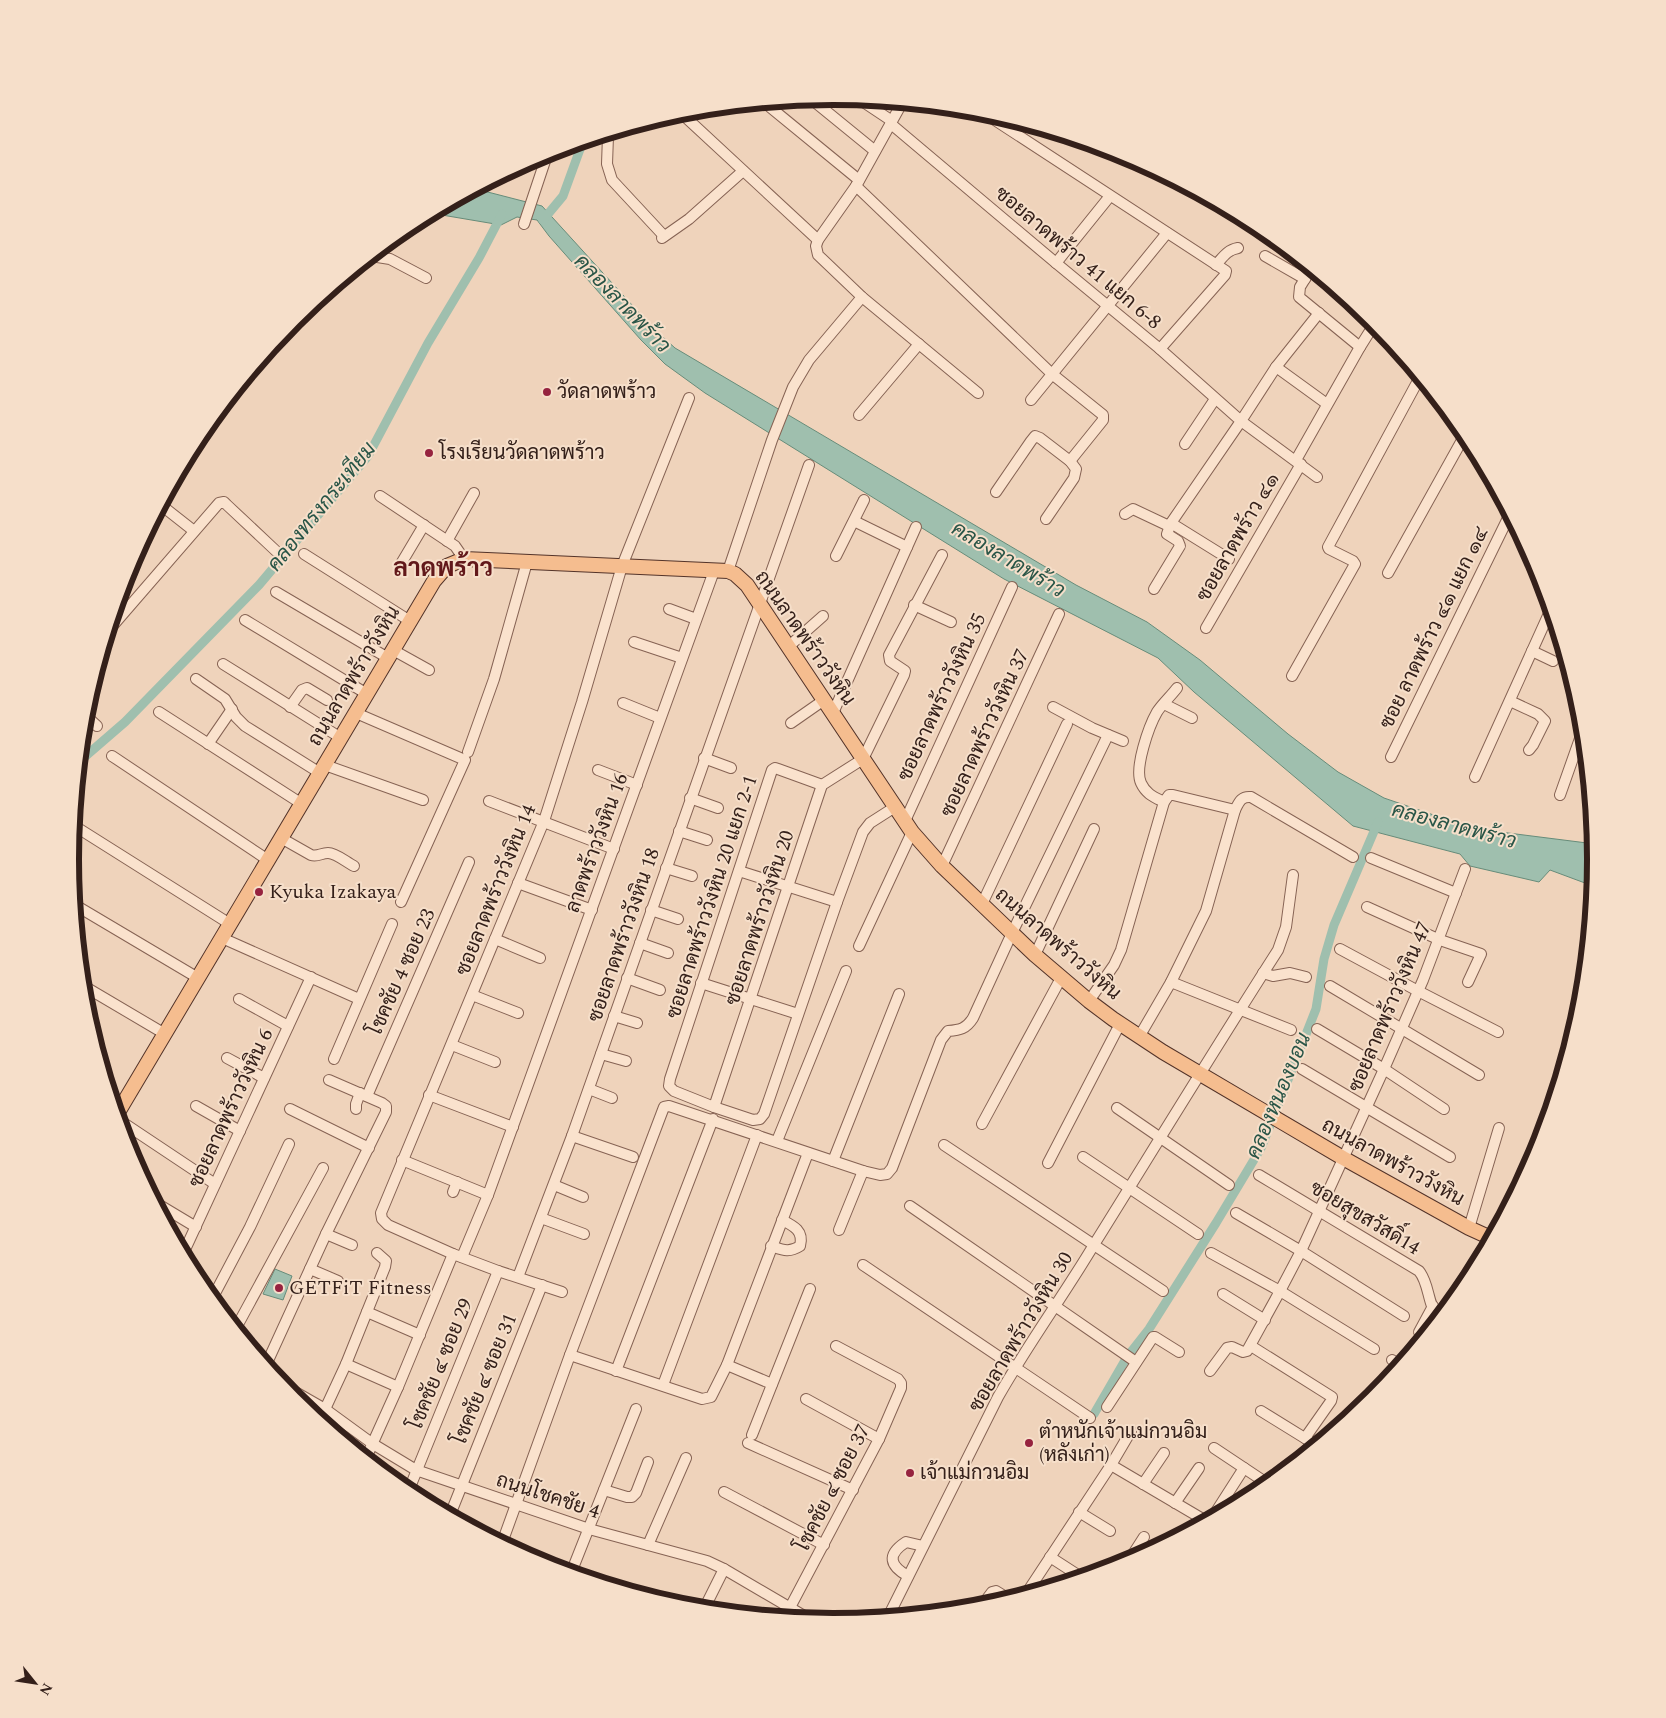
<svg xmlns="http://www.w3.org/2000/svg" width="1666" height="1718" viewBox="0 0 1666 1718" font-family="Spectral,Sarabun,serif">
  <rect width="100%" height="100%" fill="#efd3bb"/>
  <g fill="#9fbfae" stroke="#678c7a">
    <path d="M 476,189 L 542,206 L 653,328 L 675,348 L 1076,585 L 1147,622 L 1200,660 L 1288,734 L 1338,772 L 1384,798 L 1457,823 L 1508,833 L 1595,844 L 1596,859 L 1593,886 L 1550,870 L 1539,882 L 1470,866 L 1460,854 L 1353,826 L 1194,692 L 1158,658 L 1004,579 L 705,393 L 665,364 L 641,340 L 549,236 L 537,220 L 517,217 L 501,225 L 430,213 Z"/>
    <path d="M 275,1269 L 292,1276 L 283,1300 L 263,1294 Z"/>
  </g>
  <g fill="none" stroke-linecap="round" stroke-linejoin="round">
    <g stroke="#9fbfae" stroke-width="9">
      <path d="M 543,220 L 563,196 L 583,141"/>
      <path d="M 80,761 L 125,722 L 259,585 L 368,456 L 428,343 L 479,258 L 502,214"/>
      <path d="M 1094,1414 L 1127,1357 L 1149,1329 L 1216,1223 L 1261,1148 L 1316,1009 L 1324,959 L 1334,925 L 1378,822"/>
    </g>
    <defs>
      <g id="minor">
        <path d="M 810,98 L 875,151"/>
        <path d="M 859,99 L 892,121"/>
        <path d="M 765,103 L 859,180"/>
        <path d="M 902,103 L 856,186 L 818,240 L 816,246 L 818,255 L 862,297 L 978,393"/>
        <path d="M 981,111 L 1226,271 L 1225,275 L 1160,349"/>
        <path d="M 680,112 L 818,240"/>
        <path d="M 891,124 L 1056,263 L 1160,349 L 1241,421 L 1171,523 L 1229,559"/>
        <path d="M 608,136 L 607,164 L 612,180 L 664,236"/>
        <path d="M 856,186 L 1052,374 L 1103,415 L 1103,420 L 1070,461"/>
        <path d="M 524,224 L 548,152"/>
        <path d="M 662,238 L 689,219 L 743,171"/>
        <path d="M 371,256 L 390,259 L 426,278"/>
        <path d="M 1265,256 L 1305,279"/>
        <path d="M 1056,263 L 1110,196"/>
        <path d="M 1216,265 C 1223,257 1227,250 1238,248"/>
        <path d="M 1311,269 L 1300,287 L 1299,297 L 1360,347"/>
        <path d="M 1276,367 L 1327,404"/>
        <path d="M 1031,400 L 1167,233"/>
        <path d="M 859,415 L 919,344"/>
        <path d="M 1185,444 L 1215,399"/>
        <path d="M 1296,460 L 1360,347 L 1375,323"/>
        <path d="M 1317,477 L 1241,421 L 1276,367 L 1319,313"/>
        <path d="M 996,492 L 1031,441 L 1035,436 L 1040,438 L 1070,461 L 1076,469 L 1074,478 L 1046,519"/>
        <path d="M 380,496 L 455,546 L 464,559"/>
        <path d="M 161,505 L 194,531"/>
        <path d="M 1125,514 L 1133,509 L 1169,526"/>
        <path d="M 854,521 L 907,547"/>
        <path d="M 447,541 L 474,493"/>
        <path d="M 304,554 L 410,621"/>
        <path d="M 836,556 L 864,500"/>
        <path d="M 402,562 L 424,525"/>
        <path d="M 728,571 L 772,440 L 793,387 L 809,360 L 862,297"/>
        <path d="M 1388,573 L 1466,433"/>
        <path d="M 1154,589 L 1180,546 L 1178,541 L 1167,534 L 1171,523"/>
        <path d="M 276,592 L 388,658"/>
        <path d="M 914,605 L 951,622"/>
        <path d="M 669,609 L 696,619"/>
        <path d="M 245,620 L 367,694"/>
        <path d="M 1206,628 L 1301,464"/>
        <path d="M 109,630 L 219,503 L 224,502 L 227,505 L 276,551"/>
        <path d="M 634,642 L 682,658"/>
        <path d="M 788,647 L 823,616"/>
        <path d="M 393,650 L 429,670"/>
        <path d="M 1532,651 L 1553,661"/>
        <path d="M 223,664 L 341,738"/>
        <path d="M 1292,676 L 1355,564 L 1353,561 L 1329,549 L 1328,547 L 1420,377"/>
        <path d="M 196,679 L 225,699 L 236,717 L 245,726 L 320,773"/>
        <path d="M 1510,701 L 1538,714 L 1545,721 L 1533,745 L 1529,750"/>
        <path d="M 623,703 L 660,718"/>
        <path d="M 1164,704 L 1192,718"/>
        <path d="M 290,707 L 302,690 L 307,688 L 327,700"/>
        <path d="M 1053,707 L 1092,728 L 1123,741"/>
        <path d="M 159,712 L 302,804"/>
        <path d="M 356,713 L 465,760 L 401,902"/>
        <path d="M 833,713 L 916,527"/>
        <path d="M 84,714 L 97,726"/>
        <path d="M 791,723 L 824,700"/>
        <path d="M 208,744 L 232,709"/>
        <path d="M 468,752 L 494,679 L 527,562"/>
        <path d="M 112,756 L 268,860"/>
        <path d="M 1391,757 L 1510,514"/>
        <path d="M 704,758 L 731,768"/>
        <path d="M 325,765 L 423,800"/>
        <path d="M 598,770 L 637,785"/>
        <path d="M 1475,777 L 1551,609"/>
        <path d="M 822,785 L 778,769 L 775,768 L 772,770 L 670,1079 L 669,1086 L 674,1091 L 714,1107 L 753,1120 L 760,1119 L 764,1114 L 837,902 L 863,832 L 870,823 L 895,807"/>
        <path d="M 1560,795 L 1583,730"/>
        <path d="M 690,798 L 718,808"/>
        <path d="M 489,801 L 614,849"/>
        <path d="M 1164,802 C 1154,797 1146,794 1141,783 C 1134,768 1149,726 1157,712 C 1162,704 1171,696 1177,688"/>
        <path d="M 905,821 L 1012,587"/>
        <path d="M 73,825 L 230,924"/>
        <path d="M 679,831 L 707,840"/>
        <path d="M 281,838 L 311,855 C 318,857 321,853 328,853 C 336,853 346,862 354,866"/>
        <path d="M 1371,858 L 1456,893"/>
        <path d="M 942,866 L 1059,614"/>
        <path d="M 666,868 L 692,876"/>
        <path d="M 739,871 L 837,902"/>
        <path d="M 518,883 L 592,910"/>
        <path d="M 982,904 L 1067,724"/>
        <path d="M 75,905 L 198,978"/>
        <path d="M 1367,907 L 1440,940 L 1481,954 L 1468,982"/>
        <path d="M 651,910 L 678,919"/>
        <path d="M 222,938 L 359,999"/>
        <path d="M 495,939 L 540,958"/>
        <path d="M 640,943 L 668,953"/>
        <path d="M 859,946 L 912,832"/>
        <path d="M 1340,949 L 1418,991 L 1498,1032"/>
        <path d="M 1035,955 L 1094,829"/>
        <path d="M 1263,973 L 1273,976 L 1290,973 L 1306,977"/>
        <path d="M 627,978 L 660,990"/>
        <path d="M 1171,982 L 1291,1030"/>
        <path d="M 701,983 L 798,1014"/>
        <path d="M 82,985 L 165,1034"/>
        <path d="M 1330,986 L 1479,1075"/>
        <path d="M 472,995 L 518,1013"/>
        <path d="M 239,999 L 288,1026"/>
        <path d="M 1089,1001 L 1114,965 L 1121,950 L 1164,802 L 1169,795 L 1173,795 L 1235,810"/>
        <path d="M 614,1016 L 637,1023"/>
        <path d="M 1317,1029 L 1384,1069 L 1444,1109"/>
        <path d="M 1139,1037 L 1171,982 L 1206,911 L 1235,810 C 1239,802 1241,796 1251,797 L 1353,857"/>
        <path d="M 452,1045 L 495,1062"/>
        <path d="M 601,1054 L 626,1061"/>
        <path d="M 227,1058 L 264,1078"/>
        <path d="M 334,1059 L 392,924"/>
        <path d="M 1302,1069 L 1450,1157"/>
        <path d="M 589,1089 L 612,1098"/>
        <path d="M 429,1095 L 513,1127"/>
        <path d="M 367,1096 L 469,862"/>
        <path d="M 196,1106 L 240,1131"/>
        <path d="M 714,1107 L 822,785 L 863,759 L 904,675 L 905,671 L 890,661 L 889,655 L 942,555"/>
        <path d="M 1117,1108 L 1229,1185"/>
        <path d="M 290,1109 L 369,1148"/>
        <path d="M 356,1109 L 356,1104 L 360,1093"/>
        <path d="M 119,1120 L 215,1184"/>
        <path d="M 982,1124 L 1061,978"/>
        <path d="M 572,1136 L 633,1157"/>
        <path d="M 777,1141 L 846,971"/>
        <path d="M 944,1145 L 1163,1291"/>
        <path d="M 1083,1157 L 1198,1234"/>
        <path d="M 402,1160 L 488,1195"/>
        <path d="M 833,1161 L 899,994"/>
        <path d="M 1048,1163 L 1120,1024"/>
        <path d="M 1259,1175 L 1419,1271 C 1430,1284 1427,1306 1439,1317"/>
        <path d="M 554,1185 L 583,1197"/>
        <path d="M 453,1192 L 457,1182"/>
        <path d="M 156,1203 L 196,1227"/>
        <path d="M 910,1206 L 1136,1362"/>
        <path d="M 1236,1213 L 1301,1251 L 1404,1316"/>
        <path d="M 541,1218 L 584,1234"/>
        <path d="M 1469,1228 L 1499,1128"/>
        <path d="M 839,1230 L 863,1171"/>
        <path d="M 326,1234 L 352,1245"/>
        <path d="M 771,1246 C 783,1250 789,1253 800,1246 C 804,1231 794,1226 782,1220"/>
        <path d="M 1211,1253 L 1280,1291 L 1374,1349"/>
        <path d="M 183,1254 L 311,977"/>
        <path d="M 462,1257 L 488,1195 L 714,571"/>
        <path d="M 863,1265 L 1090,1418"/>
        <path d="M 310,1269 L 338,1281"/>
        <path d="M 518,1277 L 572,1136 L 809,465"/>
        <path d="M 562,1292 L 498,1271 L 453,1254 L 388,1225 L 382,1219 L 381,1213 L 544,821 L 582,702 L 622,566 L 689,398"/>
        <path d="M 1223,1294 L 1265,1320"/>
        <path d="M 212,1299 L 250,1227 L 289,1144"/>
        <path d="M 367,1312 L 420,1335"/>
        <path d="M 236,1328 L 323,1168"/>
        <path d="M 1419,1332 L 1433,1306"/>
        <path d="M 1251,1346 L 1332,1397 L 1331,1401 L 1305,1438"/>
        <path d="M 570,1355 L 702,1399 L 711,1397 L 727,1365 L 808,1153"/>
        <path d="M 1392,1360 L 1400,1365"/>
        <path d="M 346,1364 L 398,1387"/>
        <path d="M 266,1365 L 326,1234 L 386,1112 L 386,1106 L 382,1103 L 329,1080"/>
        <path d="M 727,1365 L 772,1384"/>
        <path d="M 616,1371 L 713,1119"/>
        <path d="M 1210,1371 L 1227,1348 L 1232,1347 L 1243,1352 L 1247,1351 L 1280,1291 L 1301,1251 L 1384,1069 L 1423,980 L 1465,869"/>
        <path d="M 283,1385 L 325,1409 L 373,1444 L 416,1470 L 589,1529 L 707,1561 L 724,1569 L 811,1620"/>
        <path d="M 663,1385 L 757,1135"/>
        <path d="M 806,1399 L 879,1439"/>
        <path d="M 1107,1407 L 1153,1337 L 1155,1337 L 1179,1352"/>
        <path d="M 1261,1411 L 1316,1445"/>
        <path d="M 320,1420 L 346,1364 L 385,1267 L 386,1261 L 377,1253"/>
        <path d="M 752,1435 L 810,1289"/>
        <path d="M 748,1443 L 853,1490"/>
        <path d="M 1214,1448 L 1268,1484"/>
        <path d="M 1304,1455 L 1312,1442"/>
        <path d="M 366,1458 L 398,1387 L 453,1254"/>
        <path d="M 1111,1465 L 1206,1521"/>
        <path d="M 1143,1484 L 1164,1453"/>
        <path d="M 604,1490 L 627,1497 L 632,1497 L 636,1493 L 648,1462"/>
        <path d="M 408,1492 L 498,1271"/>
        <path d="M 724,1492 L 824,1545"/>
        <path d="M 1175,1503 L 1199,1468"/>
        <path d="M 1079,1512 L 1110,1531"/>
        <path d="M 450,1515 L 542,1285"/>
        <path d="M 1212,1518 L 1244,1468"/>
        <path d="M 502,1543 L 570,1355 L 664,1107 L 669,1106 L 863,1171 L 880,1175 L 887,1174 L 892,1168 L 941,1040 L 948,1031 C 960,1030 966,1029 973,1018 L 1012,933 L 1108,735"/>
        <path d="M 648,1545 L 686,1458"/>
        <path d="M 1050,1557 L 1081,1577"/>
        <path d="M 1128,1562 L 1144,1537"/>
        <path d="M 571,1573 L 636,1409"/>
        <path d="M 908,1576 C 890,1566 886,1555 906,1542 L 923,1546"/>
        <path d="M 1026,1594 L 1111,1465 L 1131,1431"/>
        <path d="M 980,1608 L 992,1592 L 996,1591 L 1009,1599"/>
        <path d="M 704,1609 L 724,1569"/>
        <path d="M 785,1617 L 879,1439 L 901,1388 L 901,1383 L 898,1379 L 836,1346"/>
        <path d="M 888,1617 L 998,1397 C 1028,1344 1064,1295 1095,1243 C 1156,1145 1216,1047 1278,950 L 1286,927 L 1293,875"/>
      </g>
      <path id="major" d="M 117,1114 L 434,581 L 447,566 L 464,559 L 728,571 L 735,574 L 747,585 L 912,832 L 942,866 L 1035,955 L 1089,1001 L 1113,1019 L 1163,1052 L 1343,1158 L 1469,1228 L 1491,1238"/>
    </defs>
    <use href="#minor" stroke="#866354" stroke-width="12"/>
    <use href="#major" stroke="#533329" stroke-width="16"/>
    <use href="#minor" stroke="#fae2cd" stroke-width="10"/>
    <use href="#major" stroke="#f5bd8f" stroke-width="14"/>
  </g>
  <g fill="#96233f" stroke="#f6dfca" stroke-width="2">
    <circle cx="547" cy="392" r="5"/>
    <circle cx="429" cy="453" r="5"/>
    <circle cx="259" cy="892" r="5"/>
    <circle cx="279" cy="1288" r="5"/>
    <circle cx="1029" cy="1443" r="5"/>
    <circle cx="910" cy="1473" r="5"/>
  </g>
  <g text-anchor="middle" dominant-baseline="central" stroke-width="4" stroke-linejoin="round" paint-order="stroke">
    <g font-size="20" fill="#34201a" stroke="#f6dfca">
      <text transform="translate(1078 258) rotate(40)">ซอยลาดพร้าว 41 แยก 6-8</text>
      <text transform="translate(1238 537) rotate(-60)">ซอยลาดพร้าว ๔๑</text>
      <text transform="translate(1434 628) rotate(-64)">ซอย ลาดพร้าว ๔๑ แยก ๑๔</text>
      <text transform="translate(805 638) rotate(55)">ถนนลาดพร้าววังหิน</text>
      <text transform="translate(354 676) rotate(-59)">ถนนลาดพร้าววังหิน</text>
      <text transform="translate(942 697) rotate(-65)">ซอยลาดพร้าววังหิน 35</text>
      <text transform="translate(985 733) rotate(-65)">ซอยลาดพร้าววังหิน 37</text>
      <text transform="translate(597 843) rotate(-70)">ลาดพร้าววังหิน 16</text>
      <text transform="translate(496 890) rotate(-68)">ซอยลาดพร้าววังหิน 14</text>
      <text transform="translate(712 897) rotate(-72)">ซอยลาดพร้าววังหิน 20 แยก 2-1</text>
      <text transform="translate(760 918) rotate(-72)">ซอยลาดพร้าววังหิน 20</text>
      <text transform="translate(624 935) rotate(-71)">ซอยลาดพร้าววังหิน 18</text>
      <text transform="translate(1058 944) rotate(41)">ถนนลาดพร้าววังหิน</text>
      <text transform="translate(402 972) rotate(-66)">โชคชัย 4 ซอย 23</text>
      <text transform="translate(1390 1007) rotate(-67)">ซอยลาดพร้าววังหิน 47</text>
      <text transform="translate(231 1108) rotate(-65)">ซอยลาดพร้าววังหิน 6</text>
      <text transform="translate(1393 1162) rotate(29)">ถนนลาดพร้าววังหิน</text>
      <text transform="translate(1365 1218) rotate(31)">ซอยสุขสวัสดิ์14</text>
      <text transform="translate(1021 1332) rotate(-59)">ซอยลาดพร้าววังหิน 30</text>
      <text transform="translate(441 1364) rotate(-68)">โชคชัย ๔ ซอย 29</text>
      <text transform="translate(485 1379) rotate(-68)">โชคชัย ๔ ซอย 31</text>
      <text transform="translate(833 1488) rotate(-63)">โชคชัย ๔ ซอย 37</text>
      <text transform="translate(548 1496) rotate(18)">ถนนโชคชัย 4</text>
    </g>
    <g font-size="20" fill="#34201a" stroke="#f6dfca" text-anchor="start">
      <text x="557" y="392">วัดลาดพร้าว</text>
      <text x="439" y="453">โรงเรียนวัดลาดพร้าว</text>
      <text x="269" y="892">Kyuka Izakaya</text>
      <text x="289" y="1288">GETFiT Fitness</text>
      <text x="1039" y="1432">ตำหนักเจ้าแม่กวนอิม<tspan x="1039" dy="23">(หลังเก่า)</tspan></text>
      <text x="920" y="1473">เจ้าแม่กวนอิม</text>
    </g>
    <g font-size="21" font-style="italic" fill="#295547" stroke="#f6dfca">
      <text transform="translate(622 304) rotate(46)">คลองลาดพร้าว</text>
      <text transform="translate(322 507) rotate(-51)">คลองทรงกระเทียม</text>
      <text transform="translate(1008 560) rotate(31)">คลองลาดพร้าว</text>
      <text transform="translate(1454 826) rotate(15)">คลองลาดพร้าว</text>
      <text transform="translate(1279 1096) rotate(-67)">คลองหนองบอน</text>
    </g>
    <g font-size="25" font-weight="bold" fill="#62181a" stroke="#f6dfca">
      <text x="443" y="569">ลาดพร้าว</text>
    </g>
  </g>
  <path d="M0 0H1666V1718H0ZM79 859a754 754 0 1 1 1508 0a754 754 0 1 1-1508 0Z" fill="#f6dfca" fill-rule="evenodd"/>
  <path fill="none" stroke="#34201a" stroke-width="6" d="M79 859a754 754 0 1 1 1508 0a754 754 0 1 1-1508 0Z"/>
  <g transform="translate(35 1683) rotate(120)" stroke="#f6dfca" stroke-width="4" paint-order="stroke">
  <path d="M0-4L9 19L0 12L-9 19Z" fill="#34201a"/>
  <text y="-8" font-size="14" font-weight="bold" text-anchor="middle" fill="#34201a">N</text>
  </g>
</svg>
